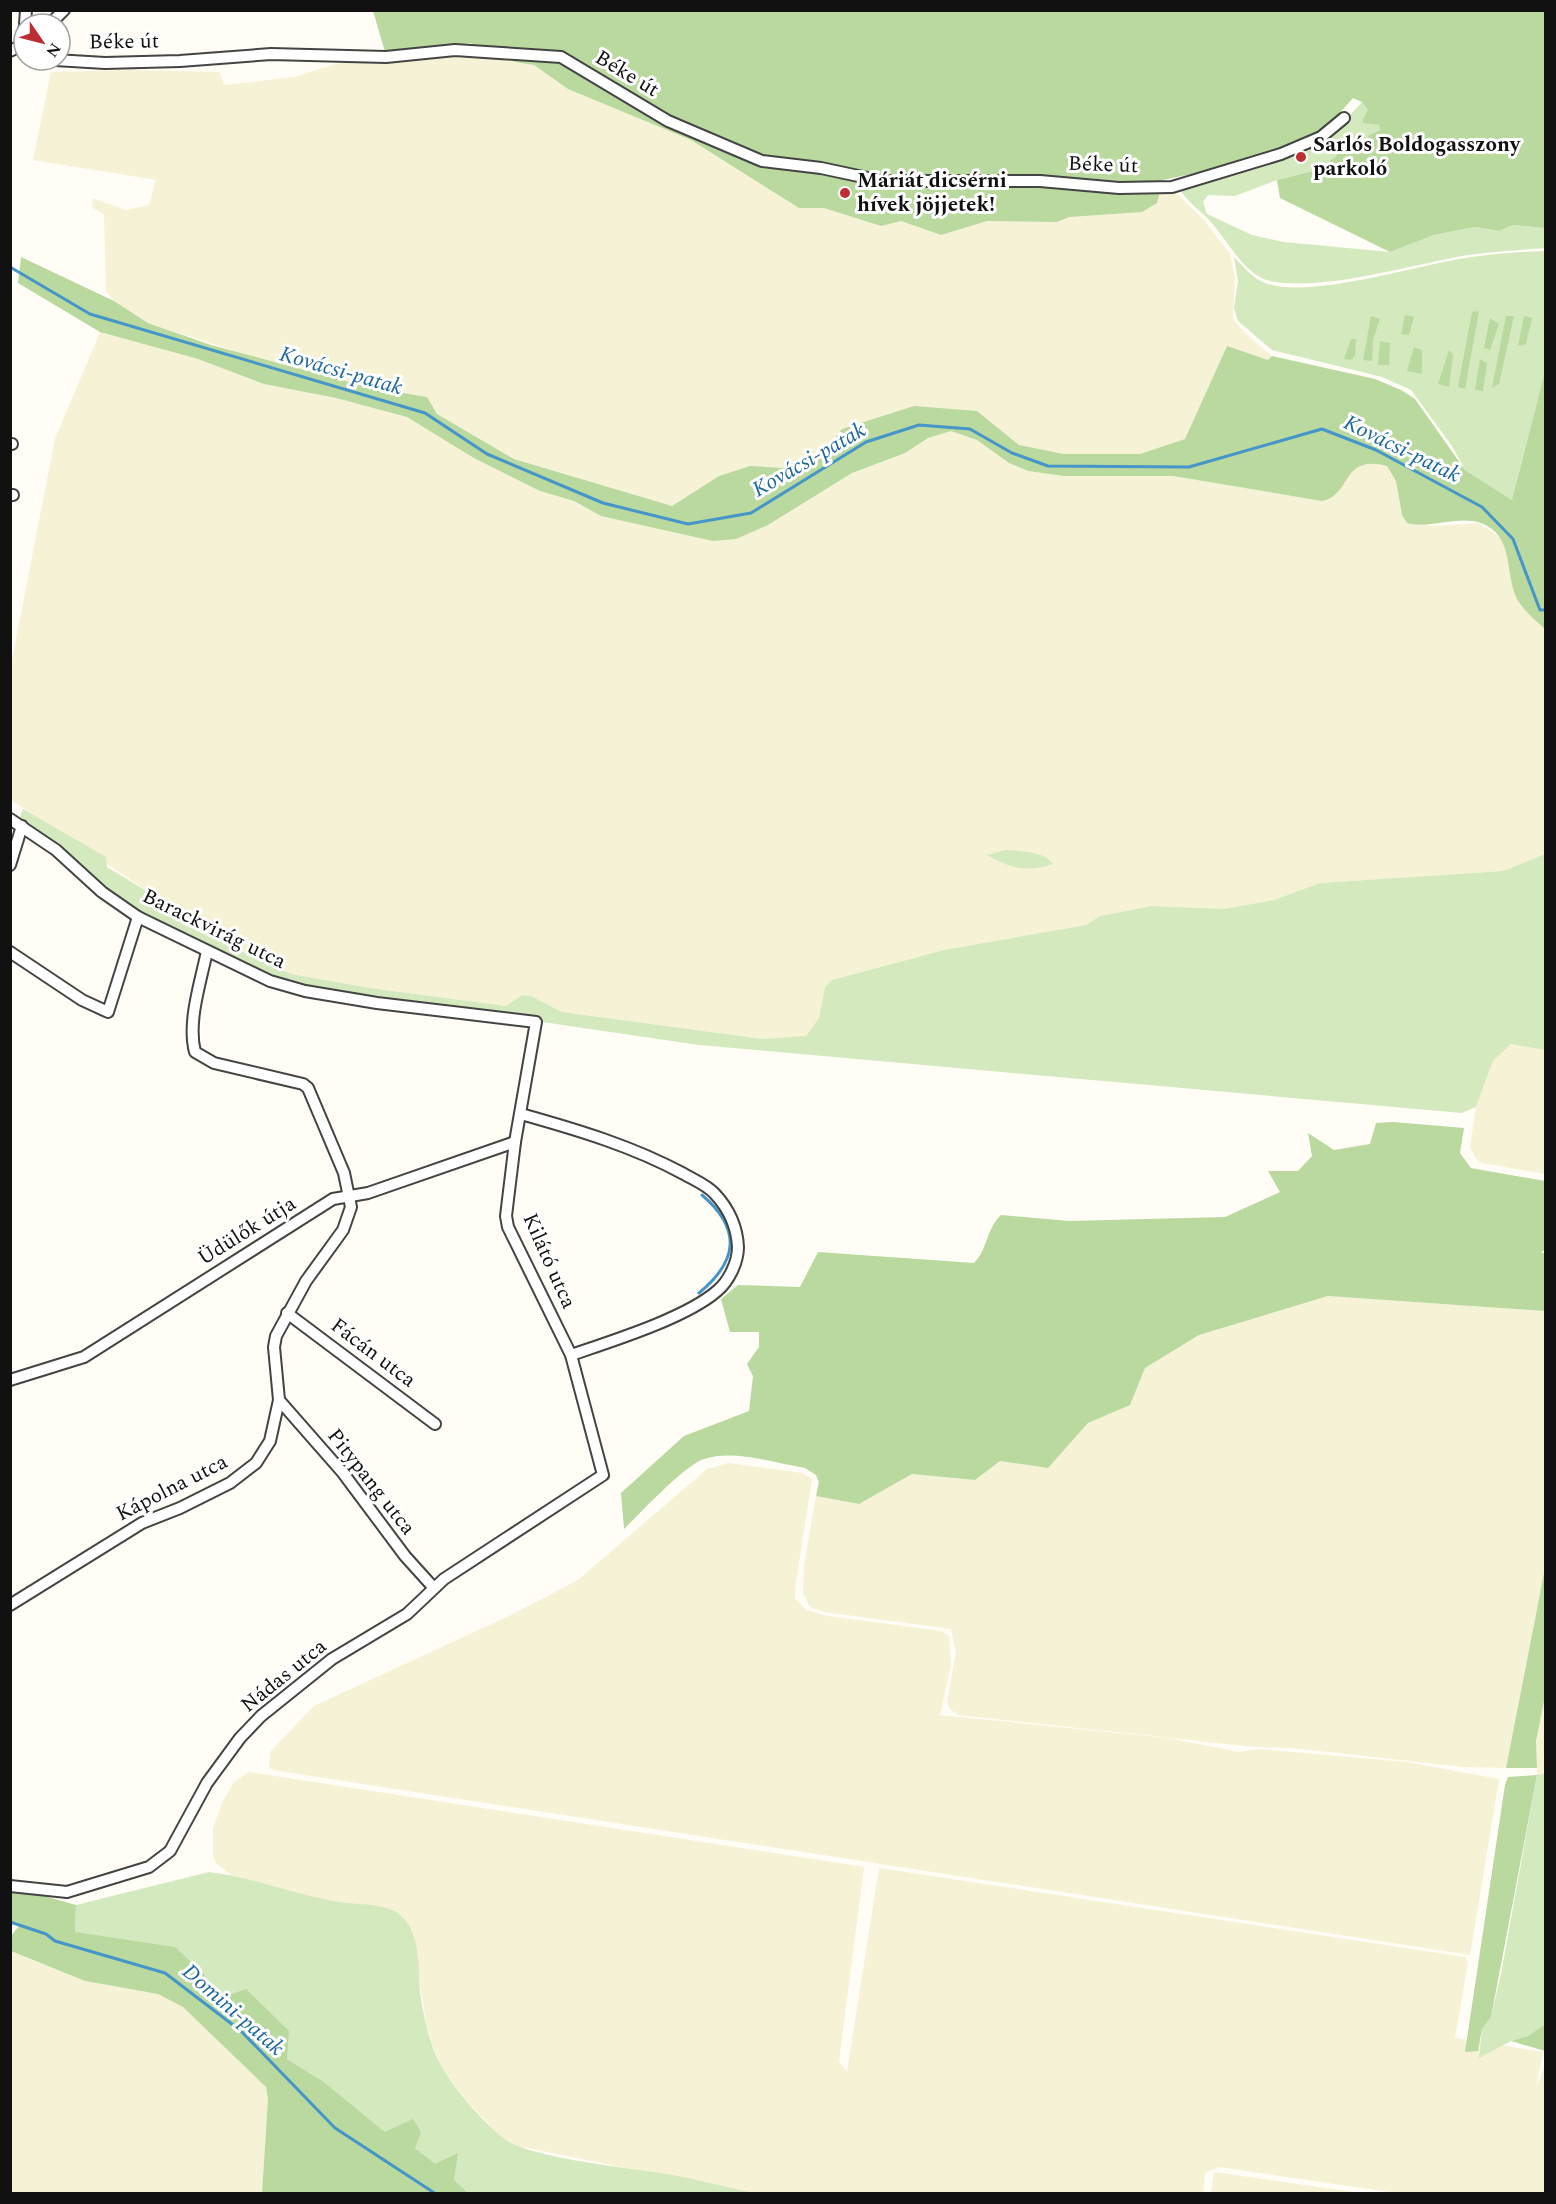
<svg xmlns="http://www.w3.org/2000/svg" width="1556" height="2204" viewBox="0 0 1556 2204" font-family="Spectral,serif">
  <rect width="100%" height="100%" fill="#fffdf5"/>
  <g fill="#f5f2d5">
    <path d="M 469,43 L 515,62 L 534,65 L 568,89 L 691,140 L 799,208 L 824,208 L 881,226 L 901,221 L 941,235 L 987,221 L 1057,222 L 1069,217 L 1157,203 L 1163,180 L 1204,220 L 1230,254 L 1235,277 L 1233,319 L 1245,333 L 1272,356 L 1268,360 L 1227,346 L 1185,439 L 1140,454 L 1064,454 L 1019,445 L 977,411 L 842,429 L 821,455 L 799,470 L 750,466 L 719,476 L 672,506 L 514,459 L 437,414 L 427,397 L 368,387 L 284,367 L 148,323 L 114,301 L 106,291 L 104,214 L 93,208 L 92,198 L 126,210 L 149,205 L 156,180 L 33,160 L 51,72 L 130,70 L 220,72 L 224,85 L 295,77 L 335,64 Z"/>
    <path d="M 100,332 L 198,359 L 264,384 L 336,398 L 407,417 L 540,491 L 574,501 L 601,516 L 768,525 L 852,473 L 905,453 L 928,438 L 951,431 L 977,440 L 1009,463 L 1028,471 L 1064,476 L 1173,476 L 1322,501 L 1337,494 L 1346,478 L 1360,465 L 1374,463 L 1387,466 L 1396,481 L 1402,515 L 1431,526 L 1479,523 L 1500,537 L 1508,554 L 1518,600 L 1545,629 L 1545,854 L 1503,871 L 1320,883 L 1274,900 L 1224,909 L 1152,906 L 1100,916 L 1086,925 L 944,950 L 832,980 L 825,987 L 819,1018 L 806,1037 L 763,1039 L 562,1012 L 531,996 L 522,995 L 506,1006 L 370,988 L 291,974 L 182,924 L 158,898 L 11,800 L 11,665 L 55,439 Z"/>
    <path d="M 1511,1044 L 1545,1050 L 1545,1174 L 1482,1163 L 1476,1159 L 1470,1147 L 1476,1107 L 1493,1061 Z"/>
    <path d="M 1328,1296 L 1545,1311 L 1545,1568 L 1506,1768 L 1464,1767 L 1292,1748 L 1254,1747 L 958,1715 L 950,1709 L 947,1702 L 956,1652 L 951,1629 L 824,1612 L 810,1607 L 803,1593 L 804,1565 L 816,1496 L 859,1504 L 912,1474 L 975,1480 L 1000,1461 L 1048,1468 L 1088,1423 L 1130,1405 L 1145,1368 L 1199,1335 Z"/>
    <path d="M 728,1463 L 802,1473 L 812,1479 L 796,1582 L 795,1598 L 806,1610 L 828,1616 L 941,1631 L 949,1636 L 951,1665 L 940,1715 L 1168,1738 L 1239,1752 L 1260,1749 L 1407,1762 L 1499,1779 L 1470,1955 L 273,1770 L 269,1766 L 270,1752 L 314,1706 L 511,1615 L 578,1580 L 707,1469 Z"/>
    <path d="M 1545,1691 L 1545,1775 L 1537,1775 L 1536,1741 Z"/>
    <path d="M 249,1772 L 864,1867 L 839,2061 L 847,2072 L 879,1868 L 1465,1957 L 1468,1962 L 1455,2038 L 1543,2052 L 1536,2089 L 1545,2065 L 1545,2193 L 1396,2193 L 1220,2167 L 1205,2173 L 1203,2193 L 753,2194 L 518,2146 L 502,2138 L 466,2100 L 445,2072 L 434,2050 L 426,2022 L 413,1936 L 399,1914 L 385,1908 L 314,1898 L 272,1888 L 231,1875 L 216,1863 L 213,1856 L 213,1828 L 222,1803 L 234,1782 Z"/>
    <path d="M 10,1951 L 85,1981 L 158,1994 L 183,2007 L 202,2024 L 266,2087 L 268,2099 L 262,2193 L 11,2193 Z"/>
    <path d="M 1214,2172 L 1360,2193 L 1211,2193 Z"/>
  </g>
  <g fill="#d5e9bf">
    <path d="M 1362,102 L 1369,111 L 1363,119 L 1379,125 L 1380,130 L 1369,135 L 1363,144 L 1338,154 L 1321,169 L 1277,180 L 1235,196 L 1208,195 L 1203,202 L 1207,214 L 1252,235 L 1284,242 L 1390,252 L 1434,235 L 1475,227 L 1499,231 L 1513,225 L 1545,228 L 1545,248 C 1520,250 1494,251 1468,255 C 1413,264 1323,292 1270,281 C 1244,275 1227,239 1210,221 C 1199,209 1187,202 1179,188 L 1285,158 L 1331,136 Z"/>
    <path d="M 1545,251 L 1545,371 L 1512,500 L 1465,470 L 1452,446 L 1411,390 L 1382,377 L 1272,350 L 1238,321 L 1234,308 L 1238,281 L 1234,257 C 1243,266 1253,279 1265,283 C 1308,299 1412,267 1459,259 C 1487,254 1517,252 1545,251 Z"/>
    <path d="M 23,809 L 106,857 L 107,867 L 158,898 L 182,924 L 291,974 L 370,988 L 506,1006 L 522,995 L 531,996 L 562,1012 L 763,1039 L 806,1036 L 819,1018 L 825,987 L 832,980 L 944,950 L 1086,925 L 1100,916 L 1152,906 L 1224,909 L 1274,900 L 1320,883 L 1503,871 L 1545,854 L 1545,1050 L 1511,1044 L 1493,1061 L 1476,1107 L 1462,1113 L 699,1045 L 318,989 L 275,976 L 123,905 L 59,844 L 19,820 Z"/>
    <path d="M 1005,850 C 1020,851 1045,851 1053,864 C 1027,873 1010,868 987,855 Z"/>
    <path d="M 1545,1774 L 1545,2024 L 1528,2036 L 1511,2041 L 1479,2058 L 1482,2029 L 1491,2017 L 1501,1974 L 1537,1775 Z"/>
    <path d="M 209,1872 C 254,1877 296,1896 341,1902 C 358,1905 385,1903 399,1914 C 421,1931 418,1967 420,1990 C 422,2010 427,2030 433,2048 C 444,2078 477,2116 502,2137 C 527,2159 636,2168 673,2175 C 700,2180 726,2187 753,2193 L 468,2193 L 415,2148 L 385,2132 L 324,2082 L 287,2059 L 218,2000 L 204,1974 L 75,1932 L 76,1905 Z"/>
  </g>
  <g fill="#b9d99f">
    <path d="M 373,11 L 1545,11 L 1545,228 L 1513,225 L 1499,231 L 1475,227 L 1434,235 L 1390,252 L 1280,198 L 1277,180 L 1321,169 L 1338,154 L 1363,144 L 1369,135 L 1380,130 L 1379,125 L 1363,123 L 1363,119 L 1368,110 L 1362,102 L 1353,98 L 1329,125 L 1308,137 L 1246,162 L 1163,180 L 1157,203 L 1142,212 L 1069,217 L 1057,222 L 987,221 L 941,235 L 901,221 L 881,226 L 824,208 L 799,208 L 691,140 L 568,89 L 534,65 L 515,62 L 470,43 L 386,55 Z"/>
    <path d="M 21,257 L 114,301 L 148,323 L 211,345 L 368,387 L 427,397 L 437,414 L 514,459 L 672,506 L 719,476 L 750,466 L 799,469 L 821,455 L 842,429 L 914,406 L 977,411 L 1019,445 L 1064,454 L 1140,454 L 1185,439 L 1227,346 L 1268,360 L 1272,356 L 1375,379 L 1401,390 L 1415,399 L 1465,470 L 1512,500 L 1545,371 L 1545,629 C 1535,620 1524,611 1517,599 C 1504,572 1515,536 1481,523 C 1458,515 1431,529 1407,523 L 1402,515 L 1396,481 L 1387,466 C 1340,454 1352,496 1322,501 L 1173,476 L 1064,476 L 1028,471 L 1009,463 L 977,440 L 951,431 L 928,438 L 905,453 L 852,473 L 768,525 L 736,539 L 713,541 L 601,516 L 574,501 L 540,491 L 474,458 L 407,417 L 336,398 L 264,384 L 198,359 L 100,332 L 18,283 Z"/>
    <path d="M 1479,311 L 1465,389 L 1458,387 L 1472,312 Z"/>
    <path d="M 1405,315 L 1414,317 L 1409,335 L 1401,334 Z"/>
    <path d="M 1371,316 L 1380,319 L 1373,340 L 1372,361 L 1363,360 Z"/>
    <path d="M 1506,316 L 1514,316 L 1499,384 L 1492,388 Z"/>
    <path d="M 1524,316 L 1532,318 L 1526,344 L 1518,346 Z"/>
    <path d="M 1490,318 L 1499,324 L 1490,350 L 1484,348 Z"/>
    <path d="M 1351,339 L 1356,339 L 1355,356 L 1351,360 L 1344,359 Z"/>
    <path d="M 1380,341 L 1390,343 L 1389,365 L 1378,365 Z"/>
    <path d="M 1414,347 L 1422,350 L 1422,374 L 1407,371 Z"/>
    <path d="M 1449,350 L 1453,355 L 1449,387 L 1438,384 Z"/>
    <path d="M 1480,359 L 1487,363 L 1483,391 L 1475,390 Z"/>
    <path d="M 1393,1122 L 1464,1128 L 1460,1153 L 1471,1168 L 1545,1181 L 1545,1249 L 1541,1253 L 1545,1253 L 1545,1311 L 1328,1296 L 1199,1335 L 1145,1368 L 1130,1405 L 1088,1423 L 1048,1468 L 1000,1461 L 975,1480 L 912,1474 L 859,1504 L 816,1496 L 819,1482 L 816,1475 L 805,1468 C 774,1463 734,1449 704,1459 C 686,1464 639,1514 624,1529 L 621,1493 L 684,1436 L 749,1411 L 753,1376 L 747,1364 L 759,1347 L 759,1332 L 730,1332 L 721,1299 L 738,1285 L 800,1287 L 818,1252 L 974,1263 C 988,1249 986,1229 1001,1215 L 1069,1221 L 1225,1217 L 1280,1192 L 1268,1171 L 1298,1171 L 1312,1156 L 1308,1133 L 1334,1150 L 1370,1144 L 1376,1123 Z"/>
    <path d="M 1545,1568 L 1546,1691 L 1536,1741 L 1537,1768 L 1506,1768 Z"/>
    <path d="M 1537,1775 L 1491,2017 L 1482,2029 L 1478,2051 L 1465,2052 L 1505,1785 L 1508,1777 Z"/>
    <path d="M 11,1893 L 37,1894 L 76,1905 L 75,1932 L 175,1947 L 204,1974 L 218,1999 L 246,1989 L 289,2031 L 287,2059 L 324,2082 L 385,2132 L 413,2119 L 421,2132 L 415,2148 L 435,2164 L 458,2153 L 454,2180 L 468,2193 L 262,2193 L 268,2099 L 266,2087 L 183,2007 L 158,1994 L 85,1981 L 11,1951 L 10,1937 L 19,1926 L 11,1922 Z"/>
    <path d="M 1545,2024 L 1545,2051 L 1511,2041 L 1528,2036 Z"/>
  </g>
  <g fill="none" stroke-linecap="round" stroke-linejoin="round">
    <g stroke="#4595c9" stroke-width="3">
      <path d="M 10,267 L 90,314 L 425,413 L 487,454 L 603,503 L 688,524 L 751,513 L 866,442 L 919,425 L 970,429 L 1012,453 L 1048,466 L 1189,467 L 1322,429 L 1376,450 L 1482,507 L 1513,539 L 1540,610 L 1546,610"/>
      <path d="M 699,1293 C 738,1261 742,1229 702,1195"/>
      <path d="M 10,1922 L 46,1934 L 55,1941 L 165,1973 L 241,2031 L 335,2128 L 436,2194"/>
    </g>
    <defs>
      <g id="street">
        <path d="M 25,24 L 26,10"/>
        <path d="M 50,24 L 64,10"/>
        <path d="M 21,46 L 24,29"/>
        <path d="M 10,51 L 24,44"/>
        <path d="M 55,60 L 105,63 L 180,61 L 271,54 L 386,57 L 455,50 L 561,57 L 668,121 L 762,161 L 821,168 L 882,181 L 1040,181 L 1119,188 L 1172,187 L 1281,154 L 1321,137 L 1344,118"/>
        <path d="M 10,444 L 12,444"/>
        <path d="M 10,495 L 13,495"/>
        <path d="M 10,819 L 56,850 L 102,892 L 138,917 L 270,981 L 305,991 L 377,1003 L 536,1022 L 515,1142 L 506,1216 L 508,1227 L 571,1355 L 603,1475 L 444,1579 L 407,1614 L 332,1659 L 261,1716 L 240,1738 L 207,1783 L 170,1851 L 149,1867 L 67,1892 L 10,1886"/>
        <path d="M 10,865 L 22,826"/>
        <path d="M 10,952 L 82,1000 L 108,1012 L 138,917"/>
        <path d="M 521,1114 C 578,1130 632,1146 684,1174 C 694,1180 707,1185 715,1194 C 728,1208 737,1227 738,1247 C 738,1262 729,1281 717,1291 C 686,1318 612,1341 571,1355"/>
        <path d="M 287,1313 L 435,1424"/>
        <path d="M 10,1380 L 84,1357 L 333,1199 L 368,1193 L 515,1142"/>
        <path d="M 279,1400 L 343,1473 L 405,1556 L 433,1587"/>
        <path d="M 10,1605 L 142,1523 L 180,1508 L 230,1483 L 256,1463 L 270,1441 L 279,1400 L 274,1347 L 276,1336 L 306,1281 L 343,1230 L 351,1207 L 344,1173 L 308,1088 L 303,1084 L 214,1063 L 195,1052 C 187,1022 201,981 207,951"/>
      </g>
    </defs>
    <use href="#street" stroke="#444" stroke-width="14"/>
    <use href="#street" stroke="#fff" stroke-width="10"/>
  </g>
  <g fill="#bd2d34" stroke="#fff" stroke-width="2">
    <circle cx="1301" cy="157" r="6"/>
    <circle cx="845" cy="193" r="6"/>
  </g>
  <g text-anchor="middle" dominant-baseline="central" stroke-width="6" stroke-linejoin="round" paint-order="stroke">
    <g font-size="21" fill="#111" stroke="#fff">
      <text transform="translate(124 42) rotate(-1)">Béke út</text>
      <text transform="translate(627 74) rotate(31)">Béke út</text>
      <text transform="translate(1103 165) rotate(2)">Béke út</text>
      <text transform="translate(214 929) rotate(26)">Barackvirág utca</text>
      <text transform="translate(247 1231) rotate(-32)">Üdülők útja</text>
      <text transform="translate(549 1261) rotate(66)">Kilátó utca</text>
      <text transform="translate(373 1353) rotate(37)">Fácán utca</text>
      <text transform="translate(371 1482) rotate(52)">Pitypang utca</text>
      <text transform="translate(172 1488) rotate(-27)">Kápolna utca</text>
      <text transform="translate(284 1676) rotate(-39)">Nádas utca</text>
    </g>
    <g font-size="21" font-weight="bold" fill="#111" stroke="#fff" text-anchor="start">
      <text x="1313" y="145">Sarlós Boldogasszony<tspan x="1313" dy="24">parkoló</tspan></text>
      <text x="857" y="181">Máriát dicsérni<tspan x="857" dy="24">hívek jöjjetek!</tspan></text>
    </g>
    <g font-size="22" font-style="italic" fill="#1d67a0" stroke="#fff">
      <text transform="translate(341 371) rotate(16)">Kovácsi-patak</text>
      <text transform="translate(1402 449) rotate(26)">Kovácsi-patak</text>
      <text transform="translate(809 460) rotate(-30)">Kovácsi-patak</text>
      <text transform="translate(233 2010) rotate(41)">Domini-patak</text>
    </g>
  </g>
  <rect width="1556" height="2204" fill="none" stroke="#111111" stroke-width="24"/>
  <g transform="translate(42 42) rotate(125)"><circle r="28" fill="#ffffff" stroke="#a0a0a0" stroke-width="1.5"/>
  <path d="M0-4.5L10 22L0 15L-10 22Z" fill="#bd2d34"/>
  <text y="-9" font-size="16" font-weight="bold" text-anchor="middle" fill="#111111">N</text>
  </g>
</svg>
